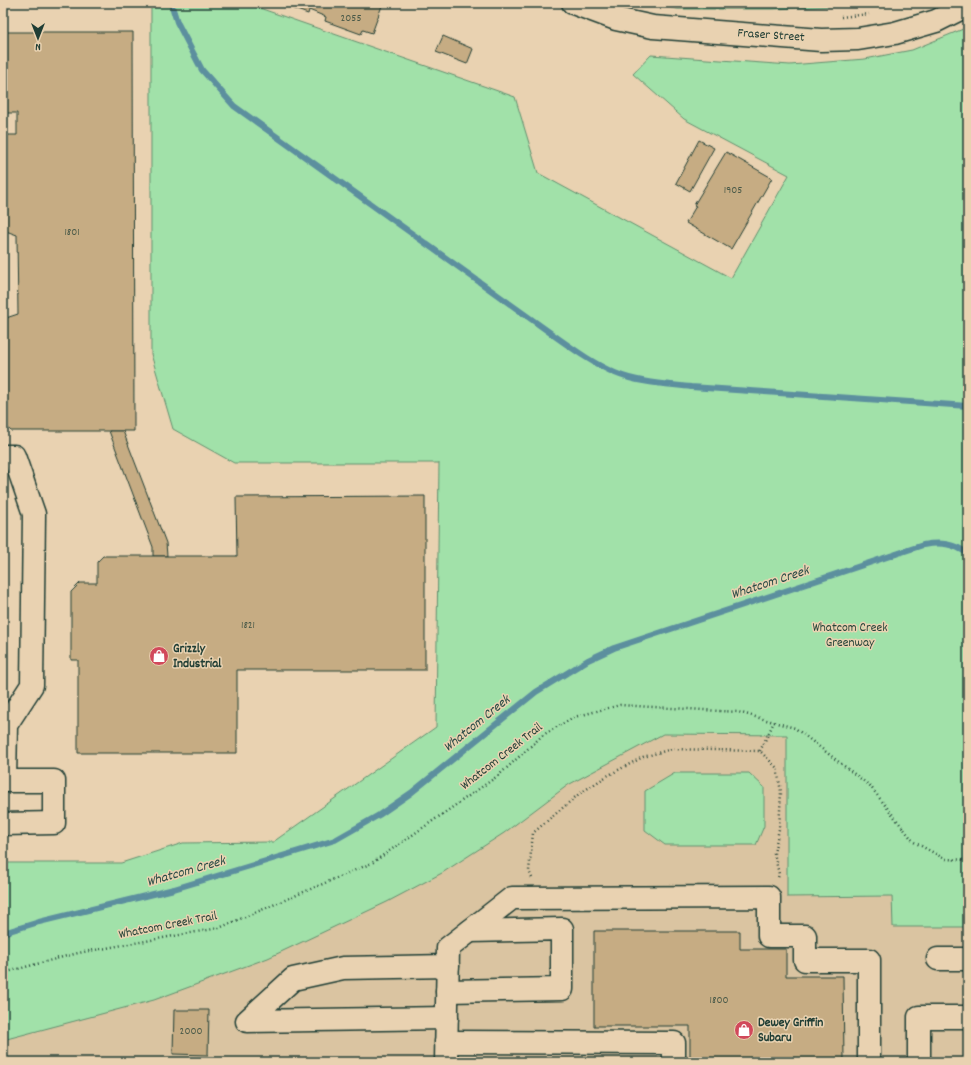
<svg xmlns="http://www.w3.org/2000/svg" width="971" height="1065" viewBox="0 0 971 1065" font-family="Dekko,sans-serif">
  <rect width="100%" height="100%" fill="#e9d2b1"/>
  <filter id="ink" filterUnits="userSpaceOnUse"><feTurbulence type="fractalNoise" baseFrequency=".025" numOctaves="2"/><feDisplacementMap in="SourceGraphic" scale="8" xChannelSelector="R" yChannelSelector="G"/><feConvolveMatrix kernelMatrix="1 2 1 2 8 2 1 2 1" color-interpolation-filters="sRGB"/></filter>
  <g filter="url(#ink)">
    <path fill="#dac4a1" d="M 572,734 L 787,735 L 787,897 L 893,896 L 893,927 L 968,927 L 968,1062 L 3,1062 L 3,1040 L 154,1000 Z"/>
    <g fill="#a1e1a9" stroke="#608f6e">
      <path d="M 151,3 L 245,3 L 515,97 L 538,173 L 731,278 L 789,175 L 684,119 L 633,74 L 651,55 L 790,65 L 865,59 L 912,50 L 968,27 L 968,927 L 893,927 L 892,896 L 787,897 L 787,735 L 663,734 L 568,785 L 504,833 L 442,873 L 387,902 L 268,958 L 154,1000 L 3,1040 L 3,863 L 121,863 L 183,843 L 273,842 L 436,727 L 439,463 L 234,463 L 173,429 L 151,354 Z"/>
      <path d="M 645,3 L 904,3 L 773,9 L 678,9 Z"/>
      <path d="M 675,773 L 749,773 L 764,787 L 764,826 L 756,845 L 665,845 L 645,830 L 645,791 Z"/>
    </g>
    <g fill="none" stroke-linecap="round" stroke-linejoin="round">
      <g stroke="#5b8f9e" stroke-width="6">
        <path d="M 171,3 L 177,22 L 202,70 L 234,106 L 552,334 C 572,348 592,363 615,373 C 638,383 666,384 691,387 L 968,406"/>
        <path d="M 3,933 L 39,922 L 174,889 L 335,840 L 379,815 L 411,793 L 536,692 L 588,660 L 614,648 L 923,545 C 940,542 954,543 968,554"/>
      </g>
    </g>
    <g fill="#c6ac83" stroke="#1f3d34">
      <path d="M 277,3 L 383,3 L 372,33 L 363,30 L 361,34 L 325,21 L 326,17 L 309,10 L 308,14 Z"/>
      <path d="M 3,32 L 133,32 L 134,431 L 11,431 L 3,423 L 3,319 L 18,314 L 17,235 L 3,230 L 3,135 L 17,135 L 17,113 L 3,113 Z"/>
      <path d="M 443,36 L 473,49 L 467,64 L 436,52 Z"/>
      <path d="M 699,140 L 714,148 L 690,191 L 676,183 Z"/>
      <path d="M 726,152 L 772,178 L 731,249 L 686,223 L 696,206 L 694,205 Z"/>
      <path d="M 109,431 L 123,431 L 166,543 L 167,556 L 153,556 L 153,547 Z"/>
      <path d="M 425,496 L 425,670 L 237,670 L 237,753 L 78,753 L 78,660 L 71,660 L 71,592 L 80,583 L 97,583 L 97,562 L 103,556 L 237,556 L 236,497 Z"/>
      <path d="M 594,931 L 740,931 L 740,949 L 786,949 L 786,976 L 843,976 L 844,1062 L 690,1062 L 690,1026 L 594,1026 Z"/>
      <path d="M 174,1010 L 209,1010 L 208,1055 L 173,1054 Z"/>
    </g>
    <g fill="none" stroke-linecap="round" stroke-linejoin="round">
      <defs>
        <g id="minor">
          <path d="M 573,3 L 616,19 L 653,27 L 821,40 L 858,39 L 895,33 L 936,21 L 968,5"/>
          <path d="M 3,456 L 14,456 L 34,514 L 32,685 L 6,725 L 5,781 L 54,781 L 54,823 L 3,824"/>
          <path d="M 938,959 L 968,959"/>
          <path d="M 447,991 L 562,989 L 562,929 L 470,931"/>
          <path d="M 447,1018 L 247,1021 L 293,979 L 343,968 L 448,966"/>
          <path d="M 446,1042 L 674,1043 L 674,1062"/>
          <path d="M 446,1062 L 448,948 L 512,898 L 769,897 L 769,936 L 805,936 L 805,960 L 869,960 L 869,1062"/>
          <path d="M 919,1062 L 919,1017 L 968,1017"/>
        </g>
      </defs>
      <use href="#minor" stroke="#1f3d34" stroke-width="25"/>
      <g stroke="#1f3d34" stroke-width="2.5" stroke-dasharray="1 3" stroke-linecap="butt">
        <path d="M 841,17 L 869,14"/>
        <path d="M 760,751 L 774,722"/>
        <path d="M 532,878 L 529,871 L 533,833 L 579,794 L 607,776 L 643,757 L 672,749 L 760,751 L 777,768 L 781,792 L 779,829 L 774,853 L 779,874 L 778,878"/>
        <path d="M 3,973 L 78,953 L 219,928 L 372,863 L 499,775 L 543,735 L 574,717 L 620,705 L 738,712 L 795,728 L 870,786 L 914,842 L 945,859 L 968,860"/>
      </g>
      <use href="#minor" stroke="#e9d2b1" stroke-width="22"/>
    </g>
  </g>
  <defs>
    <symbol id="shop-disc" viewBox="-11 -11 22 22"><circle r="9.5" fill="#d1495b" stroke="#e9d2b1"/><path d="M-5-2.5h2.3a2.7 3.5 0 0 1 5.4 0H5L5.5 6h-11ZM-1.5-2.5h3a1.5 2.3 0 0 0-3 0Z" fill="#fff"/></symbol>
  </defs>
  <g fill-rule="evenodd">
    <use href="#shop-disc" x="148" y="645" width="22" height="22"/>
    <use href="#shop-disc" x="733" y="1019" width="22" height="22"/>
  </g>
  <g text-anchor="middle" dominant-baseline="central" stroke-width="3" stroke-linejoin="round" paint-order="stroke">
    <g font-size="11" fill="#495948">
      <text x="351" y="19">2055</text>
      <text x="733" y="191">1905</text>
      <text x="72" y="233">1801</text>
      <text x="248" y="626">1821</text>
      <text x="719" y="1001">1800</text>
      <text x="191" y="1032">2000</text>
    </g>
    <g font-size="13" fill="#1f3d34" stroke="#e9d2b1">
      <text transform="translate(771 36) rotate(4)">Fraser Street</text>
      <text transform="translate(502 757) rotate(-38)">Whatcom Creek Trail</text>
      <text transform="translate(168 926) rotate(-11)">Whatcom Creek Trail</text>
    </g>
    <g font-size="13" fill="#26453a" stroke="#e9d2b1">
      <text x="850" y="628">Whatcom Creek<tspan x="850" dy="15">Greenway</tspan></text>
    </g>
    <g font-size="13" font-weight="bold" fill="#1f3d34" stroke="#e9d2b1" text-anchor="start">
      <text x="173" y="649">Grizzly<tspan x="173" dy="15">Industrial</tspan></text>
      <text x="758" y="1023">Dewey Griffin<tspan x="758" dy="15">Subaru</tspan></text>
    </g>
    <g font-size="14" font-style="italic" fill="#294b46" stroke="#e9d2b1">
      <text transform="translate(770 583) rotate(-18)">Whatcom Creek</text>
      <text transform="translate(477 724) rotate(-39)">Whatcom Creek</text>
      <text transform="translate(186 872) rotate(-16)">Whatcom Creek</text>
    </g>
  </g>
  <rect width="971" height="1065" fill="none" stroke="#e9d2b1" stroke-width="16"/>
  <rect x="8" y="8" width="955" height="1049" fill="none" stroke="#1f3d34" stroke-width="1.5" filter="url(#ink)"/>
  <g transform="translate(38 38) rotate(180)" stroke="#e9d2b1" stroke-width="3" paint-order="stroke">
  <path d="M0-3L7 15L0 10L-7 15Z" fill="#1f3d34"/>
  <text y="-6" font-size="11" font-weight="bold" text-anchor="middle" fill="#1f3d34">N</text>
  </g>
</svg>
